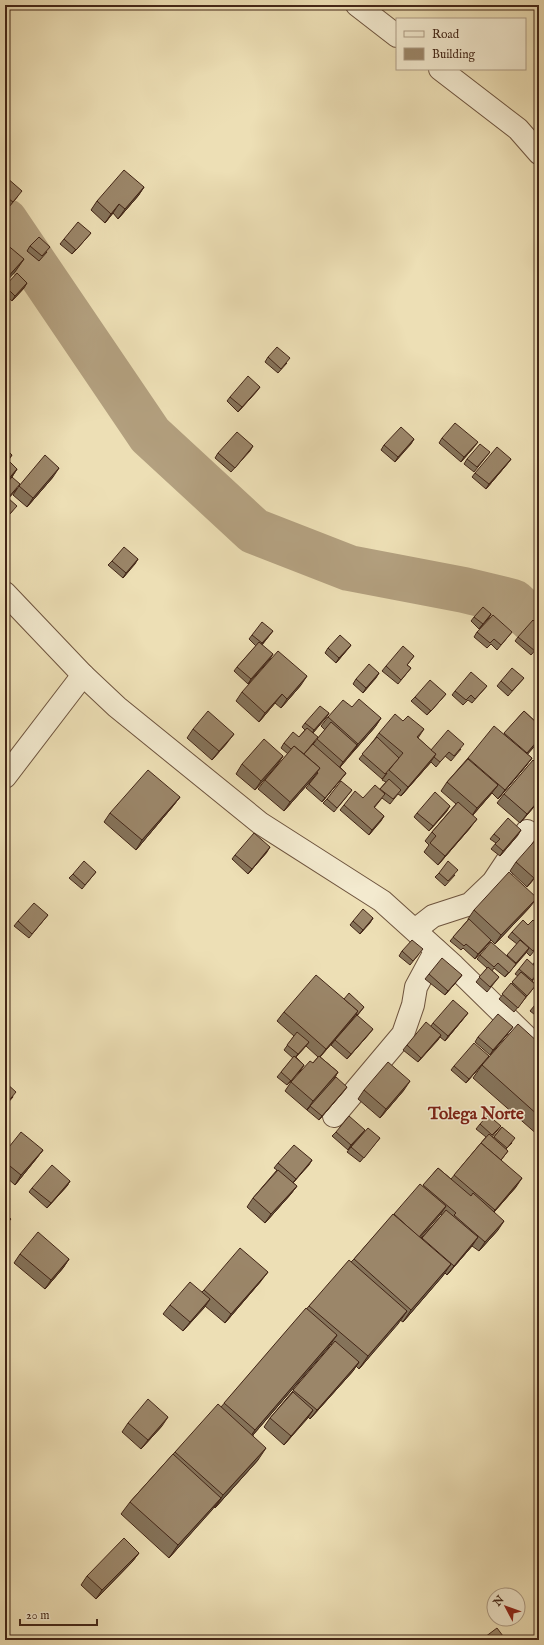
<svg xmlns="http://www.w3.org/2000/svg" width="544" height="1645" viewBox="0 0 544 1645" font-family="'IM FELL English',serif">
  <rect width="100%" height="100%" fill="#eddfb5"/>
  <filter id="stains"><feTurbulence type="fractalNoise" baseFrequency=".005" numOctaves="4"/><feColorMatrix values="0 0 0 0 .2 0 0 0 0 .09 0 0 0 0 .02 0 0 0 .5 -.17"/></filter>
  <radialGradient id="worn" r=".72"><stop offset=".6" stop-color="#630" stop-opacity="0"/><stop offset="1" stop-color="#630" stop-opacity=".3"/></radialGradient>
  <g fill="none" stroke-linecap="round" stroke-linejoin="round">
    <path stroke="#b3a07f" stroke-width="46" d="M 5,221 L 150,435 L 254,531 L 349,568 L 464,590 L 513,602 L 539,626"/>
    <defs>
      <g id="minor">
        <path d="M 357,5 L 397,36"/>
        <path d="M 440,69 L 518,129 L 539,153"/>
        <path d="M 5,593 L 83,675 L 117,707 L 260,823 L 382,901 L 454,966 L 539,1049"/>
        <path d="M 5,777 L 83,675"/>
        <path d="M 415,930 L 433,916 L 470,904 L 493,882 L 527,831"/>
        <path d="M 334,1116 L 403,1034 L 413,1005 L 416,987 L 436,950"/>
      </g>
    </defs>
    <use href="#minor" stroke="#6e543e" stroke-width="24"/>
    <use href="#minor" stroke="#f3eacf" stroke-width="22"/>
  </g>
  <g fill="#85735a" stroke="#432617" fill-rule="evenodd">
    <path d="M 5,178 L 18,196 L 9,207 L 5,203 Z"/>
    <path d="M 144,187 L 138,196 L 118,219 L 113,213 L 105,223 L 91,210 L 97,201 Z"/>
    <path d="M 87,237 L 72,254 L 60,244 L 64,239 Z"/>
    <path d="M 30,246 L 47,252 L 39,261 L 27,251 Z"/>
    <path d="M 5,286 L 24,288 L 12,301 L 5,295 Z"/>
    <path d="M 268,357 L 287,363 L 278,373 L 265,362 Z"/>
    <path d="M 257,391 L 238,412 L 227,401 L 230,397 Z"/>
    <path d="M 442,438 L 474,447 L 461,462 L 439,443 Z"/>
    <path d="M 414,439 L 395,462 L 381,450 L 384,445 Z"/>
    <path d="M 253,446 L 250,451 L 231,472 L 215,458 L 218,453 Z"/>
    <path d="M 5,448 L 12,455 L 8,461 L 17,469 L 12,477 L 17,489 L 8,499 L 13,510 L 5,520 Z"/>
    <path d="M 490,452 L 474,472 L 464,464 L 467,459 Z"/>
    <path d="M 511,459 L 508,463 L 486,489 L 472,477 L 475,473 Z"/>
    <path d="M 53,477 L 27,507 L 13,495 L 19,486 Z"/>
    <path d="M 138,559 L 123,578 L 108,565 L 112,561 Z"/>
    <path d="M 491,614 L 488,619 L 479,629 L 471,621 L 474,617 Z"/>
    <path d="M 539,626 L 539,646 L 531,655 L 515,641 L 518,637 Z"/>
    <path d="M 477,632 L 512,632 L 497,650 L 491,644 L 487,648 L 474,637 Z"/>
    <path d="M 252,635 L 269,636 L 262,645 L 270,659 L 248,684 L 234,671 L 237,667 L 256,646 L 249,639 Z"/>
    <path d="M 351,645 L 336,663 L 325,653 L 328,648 Z"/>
    <path d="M 414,656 L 407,665 L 411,668 L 398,684 L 382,671 L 386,666 Z"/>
    <path d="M 379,673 L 363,693 L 353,684 L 356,679 Z"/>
    <path d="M 524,678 L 508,696 L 497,686 L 501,681 Z"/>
    <path d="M 301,685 L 281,708 L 275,703 L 259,722 L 236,701 L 242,692 Z"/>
    <path d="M 487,686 L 472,703 L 468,700 L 463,705 L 452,695 L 455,691 Z"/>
    <path d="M 415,697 L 442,698 L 427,715 L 411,701 Z"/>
    <path d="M 352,707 L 381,718 L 375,727 L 340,767 L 346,773 L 322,802 L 306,788 L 315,777 L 314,777 L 284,811 L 258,789 L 265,780 L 288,754 L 281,748 L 284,743 L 299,737 L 305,730 L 302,727 L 305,723 L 329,713 L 313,733 L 315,742 L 304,754 L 313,744 L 325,730 L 321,726 L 328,717 Z"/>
    <path d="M 524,711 L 539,725 L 539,741 L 527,754 L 532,758 L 525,767 L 498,799 L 492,793 L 473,815 L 470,828 L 438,865 L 424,852 L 429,845 L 425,841 L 432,832 L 456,804 L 441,791 L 447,782 L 468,758 L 504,734 Z"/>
    <path d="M 403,721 L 424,729 L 418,738 L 431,750 L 461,749 L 451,761 L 445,756 L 436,767 L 431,762 L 401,796 L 398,794 L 390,804 L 382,798 L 374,808 L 384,816 L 369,835 L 340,810 L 344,805 L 363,798 L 380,789 L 386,782 L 382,780 L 387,773 L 382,779 L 359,759 L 374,740 L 379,733 Z"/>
    <path d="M 193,729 L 227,743 L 212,760 L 187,738 Z"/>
    <path d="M 283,756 L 277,765 L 255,790 L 236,774 L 242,764 Z"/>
    <path d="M 352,790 L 334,812 L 323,803 L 327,799 Z"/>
    <path d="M 504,794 L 539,801 L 520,823 L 497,803 Z"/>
    <path d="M 180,797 L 173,806 L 136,850 L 104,822 L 110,813 Z"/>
    <path d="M 447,811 L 429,831 L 414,817 L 417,813 Z"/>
    <path d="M 494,834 L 518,835 L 500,856 L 491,849 L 496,843 L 490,839 Z"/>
    <path d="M 267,852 L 248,874 L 232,859 L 235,855 Z"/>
    <path d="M 516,862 L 539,873 L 527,887 L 510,871 Z"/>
    <path d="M 96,872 L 82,889 L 69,878 L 73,874 Z"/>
    <path d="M 439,873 L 455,875 L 445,886 L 435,877 Z"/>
    <path d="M 530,907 L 495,944 L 491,940 L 475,959 L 463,948 L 461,950 L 450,941 L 468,920 L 468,919 L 474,910 Z"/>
    <path d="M 48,915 L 29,938 L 14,926 L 18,921 Z"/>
    <path d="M 373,918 L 360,934 L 350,925 L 353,921 Z"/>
    <path d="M 512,932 L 539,945 L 530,956 L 526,952 L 505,977 L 494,968 L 492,971 L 499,977 L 487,992 L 476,982 L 487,968 L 477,959 L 480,955 L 507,956 L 517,944 L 508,937 Z"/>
    <path d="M 402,951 L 419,954 L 410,965 L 399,956 Z"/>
    <path d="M 539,957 L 539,974 L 538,975 L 537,975 L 532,981 L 536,985 L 514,1012 L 499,999 L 518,976 L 515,974 L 519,969 L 533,965 Z"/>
    <path d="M 429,974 L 462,975 L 445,995 L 425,979 Z"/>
    <path d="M 344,999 L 364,1007 L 357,1016 L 369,1034 L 347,1059 L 331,1045 L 353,1019 L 320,1057 L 338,1072 L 333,1080 L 344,1091 L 319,1120 L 307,1110 L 309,1107 L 307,1110 L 285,1091 L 291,1082 L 313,1063 L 318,1057 L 306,1046 L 296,1057 L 304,1065 L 287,1085 L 277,1077 L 293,1058 L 284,1050 L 294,1036 L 277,1021 L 284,1012 Z"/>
    <path d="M 539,1000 L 539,1018 L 530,1011 Z"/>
    <path d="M 464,1018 L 445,1041 L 440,1037 L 418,1062 L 403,1050 L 407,1045 L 431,1026 L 433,1023 Z"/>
    <path d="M 509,1032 L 490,1055 L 475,1042 L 478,1037 Z"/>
    <path d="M 539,1043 L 539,1136 L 473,1078 L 482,1065 Z"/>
    <path d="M 489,1056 L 486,1060 L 466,1083 L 451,1070 L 454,1066 Z"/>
    <path d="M 5,1082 L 13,1097 L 5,1106 Z"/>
    <path d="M 364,1090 L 404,1090 L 380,1118 L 358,1099 Z"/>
    <path d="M 480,1124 L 501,1126 L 492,1137 L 493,1138 L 502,1127 L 512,1143 L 506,1149 L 508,1151 L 501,1160 L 516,1187 L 494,1212 L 498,1230 L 479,1251 L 472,1246 L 447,1275 L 445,1273 L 403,1322 L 400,1320 L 359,1369 L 356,1366 L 353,1371 L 310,1419 L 308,1417 L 284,1445 L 264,1427 L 270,1418 L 332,1345 L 331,1344 L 253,1435 L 258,1460 L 215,1508 L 214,1507 L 169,1558 L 121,1514 L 130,1502 L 175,1452 L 221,1407 L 309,1306 L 351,1262 L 354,1259 L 394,1214 L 423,1186 L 438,1168 L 451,1179 L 486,1137 L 476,1129 ZM 440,1214 L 442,1215 L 421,1238 L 420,1237 Z"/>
    <path d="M 365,1130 L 348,1150 L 332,1136 L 336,1132 Z"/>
    <path d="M 380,1138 L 360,1162 L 347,1152 L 351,1147 Z"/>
    <path d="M 43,1150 L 36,1159 L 15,1185 L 5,1176 L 5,1152 Z"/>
    <path d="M 312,1160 L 293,1183 L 297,1186 L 290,1195 L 265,1223 L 247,1207 L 253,1198 L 277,1170 L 274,1168 L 278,1163 Z"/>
    <path d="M 70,1181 L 67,1186 L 47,1208 L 29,1192 L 32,1188 Z"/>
    <path d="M 20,1254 L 69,1259 L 63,1268 L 45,1289 L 14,1263 Z"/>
    <path d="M 261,1281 L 225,1323 L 205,1306 L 183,1331 L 163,1314 L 170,1305 L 202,1292 L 204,1290 Z"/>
    <path d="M 128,1423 L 162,1426 L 141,1449 L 122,1432 Z"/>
    <path d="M 139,1553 L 132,1562 L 96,1599 L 81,1585 L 87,1576 Z"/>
  </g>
  <g fill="#6c5e4a" stroke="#432617">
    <path d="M 144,187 L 138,196 L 118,219 L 125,209 Z"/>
    <path d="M 119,204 L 113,213 L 105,223 L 111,214 Z"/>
    <path d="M 91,233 L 87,237 L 72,254 L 76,250 Z"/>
    <path d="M 24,259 L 15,272 L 5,283 L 5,280 Z"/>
    <path d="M 27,283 L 24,288 L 12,301 L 15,296 Z"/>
    <path d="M 260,387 L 257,391 L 238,412 L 242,407 Z"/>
    <path d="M 414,439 L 411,444 L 395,462 L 398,457 Z"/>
    <path d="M 478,442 L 474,447 L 461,462 L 464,457 Z"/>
    <path d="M 511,459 L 508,463 L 486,489 L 489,484 Z"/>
    <path d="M 59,468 L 53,477 L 27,507 L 33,498 Z"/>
    <path d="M 17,469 L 11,478 L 5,485 L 5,483 Z"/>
    <path d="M 138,559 L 135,564 L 123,578 L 126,573 Z"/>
    <path d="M 491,614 L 488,619 L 479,629 Z"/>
    <path d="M 273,631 L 269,636 L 259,648 L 262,643 Z"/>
    <path d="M 351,645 L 348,649 L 336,663 L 339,658 Z"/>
    <path d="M 273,654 L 270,659 L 248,684 L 251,679 Z"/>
    <path d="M 379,673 L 376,678 L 363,693 L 366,688 Z"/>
    <path d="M 307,676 L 301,685 L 281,708 L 287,699 Z"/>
    <path d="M 282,694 L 275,703 L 259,722 L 265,713 Z"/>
    <path d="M 446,694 L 442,698 L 427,715 L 431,711 Z"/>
    <path d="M 329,713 L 326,718 L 311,735 L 314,730 Z"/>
    <path d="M 381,718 L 375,727 L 352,753 L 358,744 Z"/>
    <path d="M 234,734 L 227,743 L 212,760 L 219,751 Z"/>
    <path d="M 539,739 L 539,741 L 521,762 L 527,753 Z"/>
    <path d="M 357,745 L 351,754 L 337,771 L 343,762 Z"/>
    <path d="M 436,754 L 430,763 L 401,796 L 408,787 Z"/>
    <path d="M 283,756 L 277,765 L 255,790 L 261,781 Z"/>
    <path d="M 532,758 L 525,767 L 498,799 L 505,790 Z"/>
    <path d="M 320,768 L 314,777 L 284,811 L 290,802 Z"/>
    <path d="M 346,773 L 343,777 L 322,802 L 325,798 Z"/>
    <path d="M 498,785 L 491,794 L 471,817 L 477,808 Z"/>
    <path d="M 180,797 L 173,806 L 136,850 L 142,840 Z"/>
    <path d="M 539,800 L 539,801 L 520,823 L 527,814 Z"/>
    <path d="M 450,806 L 447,811 L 429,831 L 433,826 Z"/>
    <path d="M 384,816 L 381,821 L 369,835 L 372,830 Z"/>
    <path d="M 477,819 L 470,828 L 438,865 L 445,856 Z"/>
    <path d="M 521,830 L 518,835 L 500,856 L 503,851 Z"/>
    <path d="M 270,847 L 267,852 L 248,874 L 252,869 Z"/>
    <path d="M 539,872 L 539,873 L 527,887 L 534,878 Z"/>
    <path d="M 537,898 L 530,907 L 495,944 L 501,935 Z"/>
    <path d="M 373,918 L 370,923 L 360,934 L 363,930 Z"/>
    <path d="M 491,940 L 488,944 L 475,959 L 478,954 Z"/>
    <path d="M 529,948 L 526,953 L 505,977 L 516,963 Z"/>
    <path d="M 462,975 L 458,980 L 445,995 L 448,991 Z"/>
    <path d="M 358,1011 L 352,1020 L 319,1058 L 326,1049 Z"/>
    <path d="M 468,1013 L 464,1018 L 445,1041 L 448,1036 Z"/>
    <path d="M 513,1027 L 509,1032 L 490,1055 L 493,1050 Z"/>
    <path d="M 373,1029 L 369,1034 L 347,1059 L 351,1054 Z"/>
    <path d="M 441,1035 L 438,1040 L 418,1062 L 421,1058 Z"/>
    <path d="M 309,1042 L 305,1047 L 294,1059 L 298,1054 Z"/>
    <path d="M 489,1056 L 486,1060 L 466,1083 L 469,1079 Z"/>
    <path d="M 304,1065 L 301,1070 L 287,1085 L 291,1081 Z"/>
    <path d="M 338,1072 L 332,1082 L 307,1110 L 313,1101 Z"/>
    <path d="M 410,1081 L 404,1090 L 380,1118 L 386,1109 Z"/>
    <path d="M 347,1087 L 344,1091 L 319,1120 L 322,1116 Z"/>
    <path d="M 365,1130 L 361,1135 L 348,1150 L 351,1145 Z"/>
    <path d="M 43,1150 L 36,1159 L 15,1185 L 21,1175 Z"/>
    <path d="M 312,1160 L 309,1165 L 292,1184 L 296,1179 Z"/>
    <path d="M 522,1178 L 516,1187 L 488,1219 L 495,1210 Z"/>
    <path d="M 70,1181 L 67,1186 L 47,1208 L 51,1203 Z"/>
    <path d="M 297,1186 L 290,1195 L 265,1223 L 271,1214 Z"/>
    <path d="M 446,1206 L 440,1215 L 412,1247 L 418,1238 Z"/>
    <path d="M 504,1221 L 498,1230 L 479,1251 L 485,1242 Z"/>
    <path d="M 478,1237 L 472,1246 L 447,1275 L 454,1266 Z"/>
    <path d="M 69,1259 L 63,1268 L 45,1289 L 51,1280 Z"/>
    <path d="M 451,1264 L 442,1277 L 403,1322 L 411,1310 Z"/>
    <path d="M 268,1272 L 261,1281 L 225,1323 L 231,1314 Z"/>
    <path d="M 210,1299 L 204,1308 L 183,1331 L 190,1322 Z"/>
    <path d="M 407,1311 L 398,1324 L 359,1369 L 368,1356 Z"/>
    <path d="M 337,1335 L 328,1348 L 246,1443 L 255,1430 Z"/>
    <path d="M 359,1362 L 353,1371 L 310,1419 L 317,1410 Z"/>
    <path d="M 313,1410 L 307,1419 L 284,1445 L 291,1436 Z"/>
    <path d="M 168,1417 L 162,1426 L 141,1449 L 148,1440 Z"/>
    <path d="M 266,1448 L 258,1460 L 215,1508 L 223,1495 Z"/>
    <path d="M 221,1498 L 212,1510 L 169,1558 L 178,1545 Z"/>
    <path d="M 139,1553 L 132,1562 L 96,1599 L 102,1590 Z"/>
  </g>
  <g fill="#9b8669" stroke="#432617">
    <path d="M 124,170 L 144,187 L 125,209 L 119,204 L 111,214 L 97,201 Z"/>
    <path d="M 6,177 L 22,191 L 13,202 L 5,196 L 5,197 L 5,178 Z"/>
    <path d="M 78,222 L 91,233 L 76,250 L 64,239 Z"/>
    <path d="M 39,237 L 50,247 L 42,256 L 30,246 Z"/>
    <path d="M 5,243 L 24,259 L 5,280 Z"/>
    <path d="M 17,273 L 27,283 L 15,296 L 5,286 Z"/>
    <path d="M 277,347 L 290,358 L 281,369 L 268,357 Z"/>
    <path d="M 248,376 L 260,387 L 242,407 L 230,397 Z"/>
    <path d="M 455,423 L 478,442 L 464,457 L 442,438 Z"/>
    <path d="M 401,427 L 414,439 L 398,457 L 384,445 Z"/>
    <path d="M 237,432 L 253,446 L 235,468 L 218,453 Z"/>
    <path d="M 480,444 L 490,452 L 477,467 L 467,459 Z"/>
    <path d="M 497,447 L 511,459 L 489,484 L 475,473 Z"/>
    <path d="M 5,448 L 12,455 L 8,460 L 17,469 L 5,483 Z"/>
    <path d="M 45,455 L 59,468 L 33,498 L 19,486 Z"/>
    <path d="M 12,477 L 20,484 L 8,498 L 17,506 L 9,515 L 5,512 L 5,485 Z"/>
    <path d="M 124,547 L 138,559 L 126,573 L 112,561 Z"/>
    <path d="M 483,607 L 491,614 L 483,624 L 474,617 Z"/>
    <path d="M 493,615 L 512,632 L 501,645 L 494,639 L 490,643 L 477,632 Z"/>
    <path d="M 533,620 L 539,626 L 539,645 L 535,651 L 518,637 Z"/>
    <path d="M 262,622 L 273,631 L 262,643 L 252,635 Z"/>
    <path d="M 340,635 L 351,645 L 339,658 L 328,648 Z"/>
    <path d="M 259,642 L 273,654 L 251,679 L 237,667 Z"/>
    <path d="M 403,646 L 414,656 L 407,665 L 411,668 L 401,680 L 386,666 Z"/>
    <path d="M 278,651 L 307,676 L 287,699 L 282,694 L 265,713 L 242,692 Z"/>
    <path d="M 369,664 L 379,673 L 366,688 L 356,679 Z"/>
    <path d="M 512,668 L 524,678 L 512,691 L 501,681 Z"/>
    <path d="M 471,672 L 487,686 L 475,699 L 471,695 L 466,700 L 455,691 Z"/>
    <path d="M 430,680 L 446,694 L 431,711 L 415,697 Z"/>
    <path d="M 359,699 L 381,718 L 358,744 L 328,717 L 343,700 L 352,707 Z"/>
    <path d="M 320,706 L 329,713 L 314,730 L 305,723 Z"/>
    <path d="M 208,711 L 234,734 L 219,751 L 193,729 Z"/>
    <path d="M 524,711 L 539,725 L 539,739 L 527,753 L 504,733 Z"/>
    <path d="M 395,714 L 403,721 L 408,716 L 424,729 L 417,737 L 436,754 L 408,787 L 389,770 L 403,753 L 379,733 Z"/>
    <path d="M 331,722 L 357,745 L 343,762 L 317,739 Z"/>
    <path d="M 494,726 L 532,758 L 505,790 L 468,758 Z"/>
    <path d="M 307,728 L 318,737 L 304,754 L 294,746 L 291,749 L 284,743 L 293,732 L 299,737 Z"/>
    <path d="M 448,730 L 464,744 L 454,756 L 449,752 L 440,762 L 434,757 L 436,754 L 431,750 Z"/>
    <path d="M 377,737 L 399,758 L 385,774 L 362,754 Z"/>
    <path d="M 264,739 L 283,756 L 261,781 L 242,764 Z"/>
    <path d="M 313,744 L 346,773 L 325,798 L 309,784 L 318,773 L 317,772 L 320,768 L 304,754 Z"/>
    <path d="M 294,746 L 320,768 L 290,802 L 265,780 Z"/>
    <path d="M 468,759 L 498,785 L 477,808 L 447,782 Z"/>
    <path d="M 533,760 L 539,766 L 539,800 L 527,814 L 504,794 Z"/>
    <path d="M 148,770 L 180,797 L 142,840 L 110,813 Z"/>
    <path d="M 389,779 L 401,790 L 393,799 L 380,789 Z"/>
    <path d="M 341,781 L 352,790 L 337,808 L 327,799 Z"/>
    <path d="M 375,785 L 385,794 L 374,807 L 384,816 L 372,830 L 344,805 L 355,791 L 363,798 Z"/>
    <path d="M 435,792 L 450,806 L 433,826 L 417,813 Z"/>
    <path d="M 458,802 L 477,819 L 445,856 L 430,843 L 436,836 L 432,832 Z"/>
    <path d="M 508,818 L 521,830 L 503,851 L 495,844 L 500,839 L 494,834 Z"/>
    <path d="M 254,833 L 270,847 L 252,869 L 235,855 Z"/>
    <path d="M 539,836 L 539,872 L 534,878 L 516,862 Z"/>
    <path d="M 84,861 L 96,872 L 85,885 L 73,874 Z"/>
    <path d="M 448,861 L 458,870 L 448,881 L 439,873 Z"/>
    <path d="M 509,872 L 537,898 L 501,935 L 474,910 Z"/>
    <path d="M 34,903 L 48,915 L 32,934 L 18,921 Z"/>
    <path d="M 363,909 L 373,918 L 363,930 L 353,921 Z"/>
    <path d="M 469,919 L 491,940 L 478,954 L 466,944 L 464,946 L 453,937 Z"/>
    <path d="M 523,920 L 528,925 L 533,920 L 539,925 L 539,944 L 533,951 L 512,932 Z"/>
    <path d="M 412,940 L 423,949 L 413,961 L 402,951 Z"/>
    <path d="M 520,940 L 529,948 L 516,963 L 507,955 Z"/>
    <path d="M 491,942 L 516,964 L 509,973 L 498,963 L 494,967 L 480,955 Z"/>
    <path d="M 539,957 L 539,968 L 533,964 Z"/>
    <path d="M 442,958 L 462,975 L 448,991 L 429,974 Z"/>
    <path d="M 527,959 L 539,970 L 539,972 L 532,980 L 519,969 Z"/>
    <path d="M 488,967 L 499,977 L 490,987 L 479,977 Z"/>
    <path d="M 521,972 L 536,985 L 527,996 L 512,982 Z"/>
    <path d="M 316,975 L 358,1011 L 326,1049 L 284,1012 Z"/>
    <path d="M 511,983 L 526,997 L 518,1008 L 502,994 Z"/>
    <path d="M 349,993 L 364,1007 L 357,1015 L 356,1014 L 358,1011 L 344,999 Z"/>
    <path d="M 453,1000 L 468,1013 L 448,1036 L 433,1023 Z"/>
    <path d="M 539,1000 L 539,1010 L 534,1006 Z"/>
    <path d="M 498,1014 L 513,1027 L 493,1050 L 478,1037 Z"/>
    <path d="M 357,1015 L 373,1029 L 351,1054 L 335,1040 Z"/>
    <path d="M 426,1022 L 441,1035 L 421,1058 L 407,1045 Z"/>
    <path d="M 518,1024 L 539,1043 L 539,1116 L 482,1065 Z"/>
    <path d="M 297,1032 L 309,1042 L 298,1054 L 287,1045 Z"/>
    <path d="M 474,1043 L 489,1056 L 469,1079 L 454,1066 Z"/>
    <path d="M 294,1056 L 304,1065 L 291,1081 L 281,1072 Z"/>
    <path d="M 319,1056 L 338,1072 L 313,1101 L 291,1082 L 310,1061 L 313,1063 Z"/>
    <path d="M 388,1062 L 410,1081 L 386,1109 L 364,1090 Z"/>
    <path d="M 336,1077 L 347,1087 L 322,1116 L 310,1106 Z"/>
    <path d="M 5,1082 L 16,1092 L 7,1103 L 5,1101 Z"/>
    <path d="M 488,1115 L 501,1126 L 492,1135 L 480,1124 Z"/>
    <path d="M 349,1116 L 365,1130 L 351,1145 L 336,1132 Z"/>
    <path d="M 502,1127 L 515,1138 L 507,1148 L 494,1137 Z"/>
    <path d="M 368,1128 L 380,1138 L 364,1158 L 351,1147 Z"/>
    <path d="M 21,1132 L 43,1150 L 21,1175 L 5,1162 L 5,1152 Z"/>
    <path d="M 489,1134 L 508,1151 L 501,1160 L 481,1143 Z"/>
    <path d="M 481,1143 L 522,1178 L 495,1210 L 454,1175 Z"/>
    <path d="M 294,1145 L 312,1160 L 296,1179 L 278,1163 Z"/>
    <path d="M 52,1165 L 70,1181 L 51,1203 L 32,1188 Z"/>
    <path d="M 438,1168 L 471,1196 L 473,1193 L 504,1221 L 485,1242 L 454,1215 L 456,1213 L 423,1185 Z"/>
    <path d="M 278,1170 L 297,1186 L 271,1214 L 253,1198 Z"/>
    <path d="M 420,1184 L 446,1206 L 419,1237 L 394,1214 Z"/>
    <path d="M 5,1193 L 9,1196 L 5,1201 Z"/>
    <path d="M 446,1210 L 478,1237 L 454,1266 L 422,1238 Z"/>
    <path d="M 5,1214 L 11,1219 L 5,1226 Z"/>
    <path d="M 393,1214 L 451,1264 L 411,1310 L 354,1259 Z"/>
    <path d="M 38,1232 L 69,1259 L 51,1280 L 20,1254 Z"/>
    <path d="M 240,1248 L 268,1272 L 231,1314 L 204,1290 Z"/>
    <path d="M 349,1260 L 407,1311 L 368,1356 L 309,1306 Z"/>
    <path d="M 190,1282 L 210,1299 L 190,1322 L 170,1305 Z"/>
    <path d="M 306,1308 L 337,1335 L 255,1430 L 224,1403 Z"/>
    <path d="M 335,1341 L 359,1362 L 317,1410 L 293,1390 Z"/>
    <path d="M 293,1392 L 313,1410 L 291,1436 L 270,1418 Z"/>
    <path d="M 148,1399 L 168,1417 L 148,1440 L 128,1423 Z"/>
    <path d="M 218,1404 L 266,1448 L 223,1495 L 175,1452 Z"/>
    <path d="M 173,1454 L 221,1498 L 178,1545 L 130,1502 Z"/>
    <path d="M 124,1538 L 139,1553 L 102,1590 L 87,1576 Z"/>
    <path d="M 497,1628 L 506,1640 L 481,1640 Z"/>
  </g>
  <g text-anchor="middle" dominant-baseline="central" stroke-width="3" stroke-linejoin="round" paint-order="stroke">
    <g font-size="17" font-weight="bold" fill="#7a1f14" stroke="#f3eacf">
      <text x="476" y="1114">Tolega Norte</text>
    </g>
  </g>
  <rect width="544" height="1645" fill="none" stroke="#eddfb5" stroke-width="20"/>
  <rect x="6" y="6" width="532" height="1633" fill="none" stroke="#432617" stroke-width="2"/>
  <rect x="10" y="10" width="524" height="1625" fill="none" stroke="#432617"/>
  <rect x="396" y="18" width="130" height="52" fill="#f3eacf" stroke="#ad9c85"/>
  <rect x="404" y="31" width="20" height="6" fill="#f3eacf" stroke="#ad9c85"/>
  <text x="432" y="38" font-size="12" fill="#432617">Road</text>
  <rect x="404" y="48" width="20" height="12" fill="#9b8669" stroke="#ad9c85"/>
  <text x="432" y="58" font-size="12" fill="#432617">Building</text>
  <g transform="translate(506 1607) rotate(311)"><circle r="19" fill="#f3eacf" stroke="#ad9c85"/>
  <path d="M0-3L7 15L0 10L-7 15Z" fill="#8f2418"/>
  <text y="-6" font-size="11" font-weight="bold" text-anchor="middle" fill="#432617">N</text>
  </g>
  <path d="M20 1619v6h77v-6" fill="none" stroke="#432617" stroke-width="2"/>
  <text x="26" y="1619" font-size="12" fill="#432617" stroke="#f3eacf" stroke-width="3" paint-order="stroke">20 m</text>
  <rect width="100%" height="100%" filter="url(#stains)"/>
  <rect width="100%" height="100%" fill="url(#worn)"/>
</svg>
